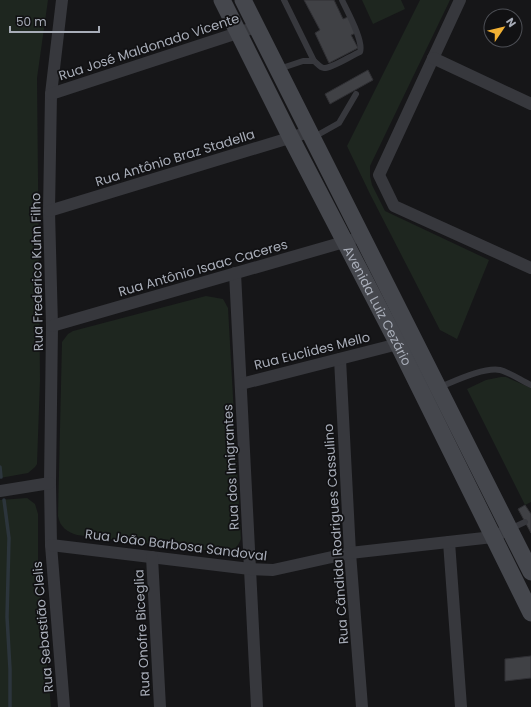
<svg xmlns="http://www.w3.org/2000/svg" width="531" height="707" viewBox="0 0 531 707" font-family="Poppins,sans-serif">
  <rect width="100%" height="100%" fill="#161618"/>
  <g fill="#1e261f">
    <path d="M 0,0 L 48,0 L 37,78 L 40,380 L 37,464 L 35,467 L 28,473 L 0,478 Z"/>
    <path d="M 362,0 L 401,0 L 405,9 L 373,24 Z"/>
    <path d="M 420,0 L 450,0 L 370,166 L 370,176 L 372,185 L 385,211 L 489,260 L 457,339 L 440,330 L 370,194 L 347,146 Z"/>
    <path d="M 206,296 L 223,299 L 228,308 L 241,539 C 236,550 233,551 222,552 L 77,535 C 67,532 60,527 58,516 L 62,342 L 68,334 L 73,331 Z"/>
    <path d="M 501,377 L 506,377 L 531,388 L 531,502 L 525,505 L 467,389 L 486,380 Z"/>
    <path d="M 27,498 L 35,504 L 38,514 L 38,566 L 40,596 L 44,631 L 51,707 L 0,707 L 0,500 Z"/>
  </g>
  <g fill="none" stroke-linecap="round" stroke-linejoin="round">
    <g stroke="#2c353c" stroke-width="3.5">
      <path d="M 0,467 L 1,477"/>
      <path d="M 4,500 L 9,538 L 7,617 L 10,669 L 10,707"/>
    </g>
  </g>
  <g fill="#404145" stroke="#303034">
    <path d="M 304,0 L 334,0 L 343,19 L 348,17 L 356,33 L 351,35 L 358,48 L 329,63 L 315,33 L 320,30 Z"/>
    <path d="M 368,70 L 373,80 L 330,104 L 325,94 Z"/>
    <path d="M 525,505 L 531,514 L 531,533 L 518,509 Z"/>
    <path d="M 531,656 L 531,678 L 505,681 L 505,659 Z"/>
  </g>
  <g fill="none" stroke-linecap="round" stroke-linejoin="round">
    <g stroke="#37383d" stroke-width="6">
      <path d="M 284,0 L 314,61 C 317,63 320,68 324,68 C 331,69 352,55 360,52 C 364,41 347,11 342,0"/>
      <path d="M 279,69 L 303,61 L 314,61"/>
      <path d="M 314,137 L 339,123 L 356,94"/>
      <path d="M 440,387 C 455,381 484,367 500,370 C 509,372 522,381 531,385"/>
      <path d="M 510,529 L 525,522"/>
    </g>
    <g stroke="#37383d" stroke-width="12">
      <path d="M 62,0 L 51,94 L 49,211 L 52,326 L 50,483 L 51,545 L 64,707"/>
      <path d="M 460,0 L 379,175 L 394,206 L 531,268"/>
      <path d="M 433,58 L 531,104"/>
      <path d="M 51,94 L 256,27"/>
      <path d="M 49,211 L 309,132"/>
      <path d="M 235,273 L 257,707"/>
      <path d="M 52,326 L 351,240"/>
      <path d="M 340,359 L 350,553 L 362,707"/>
      <path d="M 241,384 L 398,344 L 405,341"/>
      <path d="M 0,491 L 50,483"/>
      <path d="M 449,542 L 461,707"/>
      <path d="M 51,545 L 250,569 L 273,570 L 350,553 L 493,537 L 509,529"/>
      <path d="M 152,557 L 160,707"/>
    </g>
    <g stroke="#45474d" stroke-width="17">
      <path id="s1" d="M 222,0 L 291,138 L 398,344 L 531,613"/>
      <path d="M 243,0 L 531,572"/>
    </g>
  </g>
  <g text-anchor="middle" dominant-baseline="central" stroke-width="3.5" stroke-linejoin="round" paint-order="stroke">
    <g font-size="13" fill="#a8adb8" stroke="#111113">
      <text transform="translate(149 47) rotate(-18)">Rua José Maldonado Vicente</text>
      <text transform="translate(175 158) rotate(-17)">Rua Antônio Braz Stadella</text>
      <text transform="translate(203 268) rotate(-16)">Rua Antônio Isaac Caceres</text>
      <text transform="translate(37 272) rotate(-91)">Rua Frederico Kuhn Filho</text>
      <text stroke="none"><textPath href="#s1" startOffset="343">Avenida Luiz Cezário</textPath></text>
      <text transform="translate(312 351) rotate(-14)">Rua Euclides Mello</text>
      <text transform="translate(231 467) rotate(-93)">Rua dos Imigrantes</text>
      <text transform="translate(336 534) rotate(-94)">Rua Cândida Rodrigues Cassulino</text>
      <text transform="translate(176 545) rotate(7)">Rua João Barbosa Sandoval</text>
      <text transform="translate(43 627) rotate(-95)">Rua Sebastião Clelis</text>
      <text transform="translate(142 633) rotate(-93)">Rua Onofre Biceglia</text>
    </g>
  </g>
  <g transform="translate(503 28) rotate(55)"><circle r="19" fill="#111113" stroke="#4d4f55"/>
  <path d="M0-3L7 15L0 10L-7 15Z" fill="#f2b134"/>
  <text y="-6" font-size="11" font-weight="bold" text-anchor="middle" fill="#a8adb8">N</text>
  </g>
  <path d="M10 26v6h89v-6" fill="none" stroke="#a8adb8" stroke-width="2"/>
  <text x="16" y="26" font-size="12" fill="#a8adb8" stroke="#111113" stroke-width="3" paint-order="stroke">50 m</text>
</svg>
